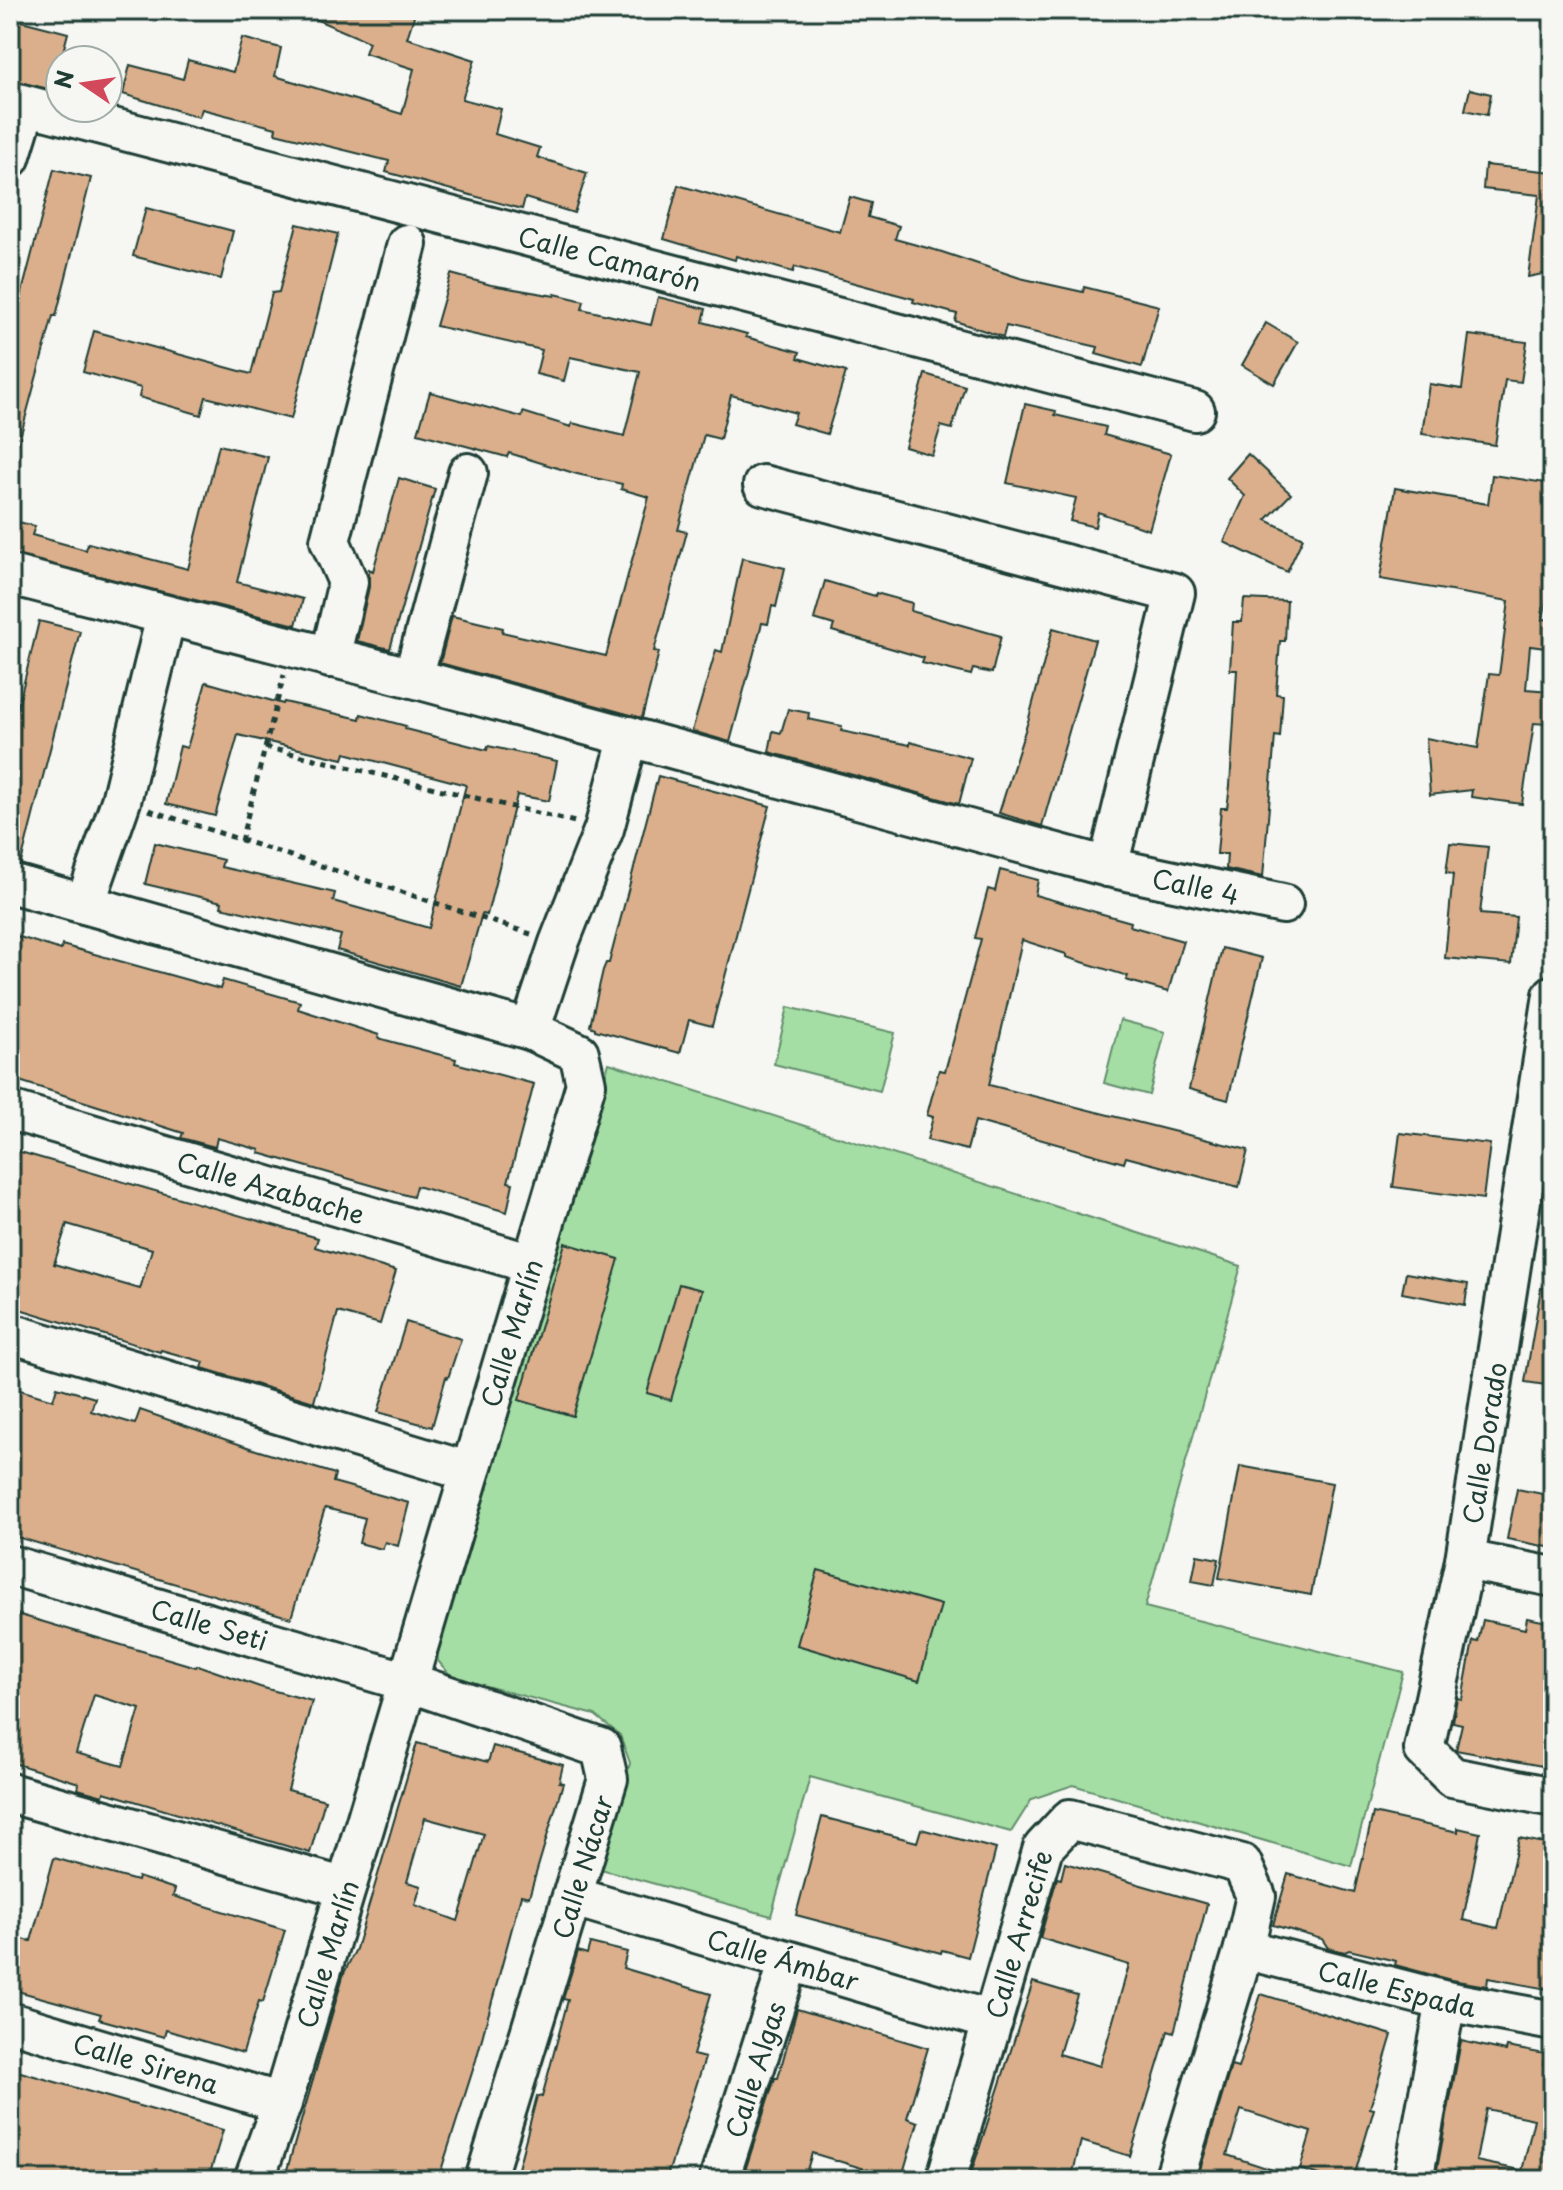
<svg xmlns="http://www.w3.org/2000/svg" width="1563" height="2190" viewBox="0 0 1563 2190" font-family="'Playpen Sans',sans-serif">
  <rect width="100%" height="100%" fill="#f6f6f2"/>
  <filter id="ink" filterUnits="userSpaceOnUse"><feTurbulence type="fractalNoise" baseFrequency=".0125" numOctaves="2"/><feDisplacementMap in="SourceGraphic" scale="16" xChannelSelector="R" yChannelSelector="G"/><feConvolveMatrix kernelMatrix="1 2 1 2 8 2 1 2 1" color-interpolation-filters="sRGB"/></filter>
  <g filter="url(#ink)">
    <g fill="#a5dea4" stroke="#628e6c" stroke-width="2">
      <path d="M 788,1007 L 895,1033 L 880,1091 L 774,1064 Z"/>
      <path d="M 1120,1020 L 1165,1032 L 1149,1095 L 1104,1083 Z"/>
      <path d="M 609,1063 L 1241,1266 L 1145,1607 L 1403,1672 L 1351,1866 L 1073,1785 L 1032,1799 L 1011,1832 L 810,1777 L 771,1916 L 601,1869 L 630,1763 L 620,1735 L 595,1715 L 452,1677 L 438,1661 L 437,1642 Z"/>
    </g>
    <g fill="#dbaf8c" stroke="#1f3d34" stroke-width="2" fill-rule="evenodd">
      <path d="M 294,10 L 416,10 L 407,38 L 475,60 L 462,99 L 501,109 L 495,134 L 540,148 L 537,157 L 587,173 L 574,213 L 525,198 L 522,209 L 386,172 L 389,161 L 275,133 L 276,128 L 202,109 L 199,117 L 123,94 L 130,65 L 183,79 L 188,60 L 233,72 L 242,38 L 281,48 L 275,76 L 402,114 L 414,69 L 365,53 L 369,42 Z"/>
      <path d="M 10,18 L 68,33 L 53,90 L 10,80 Z"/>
      <path d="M 1470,89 L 1491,94 L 1487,115 L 1465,110 Z"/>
      <path d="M 1485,165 L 1553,172 L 1553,272 L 1528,277 L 1539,195 L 1483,189 Z"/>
      <path d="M 54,169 L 91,178 L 56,316 L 53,316 L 17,449 L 10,448 L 10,318 L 15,319 Z"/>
      <path d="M 678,185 L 840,232 L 850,197 L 871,203 L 868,217 L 899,226 L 895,239 L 942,252 L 1020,278 L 1083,292 L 1084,287 L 1159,306 L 1142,367 L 1096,354 L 1098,347 L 1006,326 L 1003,337 L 955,321 L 957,314 L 913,302 L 914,299 L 795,267 L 793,272 L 736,256 L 735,260 L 664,239 Z"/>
      <path d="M 146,208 L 233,231 L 221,279 L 133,256 Z"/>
      <path d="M 297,224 L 338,234 L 291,419 L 206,397 L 201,415 L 139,397 L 141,388 L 83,372 L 94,331 L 251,374 L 272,293 L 279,292 Z"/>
      <path d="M 451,274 L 491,285 L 555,296 L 555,294 L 584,301 L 582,309 L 651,325 L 658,297 L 706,309 L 703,322 L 747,334 L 746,337 L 800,352 L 798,358 L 846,372 L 827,434 L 792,424 L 796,413 L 731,395 L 720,439 L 704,435 L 678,530 L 687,532 L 654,651 L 659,652 L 642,718 L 440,663 L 452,616 L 503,628 L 502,632 L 606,656 L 649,497 L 621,489 L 622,484 L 577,474 L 509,453 L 507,457 L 418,433 L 430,392 L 522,417 L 523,412 L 571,427 L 572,423 L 624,436 L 640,372 L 570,357 L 564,381 L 536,374 L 542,350 L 436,326 Z"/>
      <path d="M 1266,323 L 1298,342 L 1274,384 L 1242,365 Z"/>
      <path d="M 1469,335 L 1527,342 L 1521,382 L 1505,380 L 1495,445 L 1422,434 L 1429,384 L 1462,389 Z"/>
      <path d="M 925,374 L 965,386 L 952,429 L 941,426 L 932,455 L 905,447 Z"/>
      <path d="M 1025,404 L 1056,411 L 1055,415 L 1106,427 L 1104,435 L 1171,454 L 1149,530 L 1098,512 L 1095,527 L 1070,521 L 1076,498 L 1007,483 Z"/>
      <path d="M 219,445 L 268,457 L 237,582 L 303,599 L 296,625 L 10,554 L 10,520 L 35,526 L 32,535 L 86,550 L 88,543 L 188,569 Z"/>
      <path d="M 1248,454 L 1291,494 L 1266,520 L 1303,538 L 1287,572 L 1224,542 L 1245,496 L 1227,478 Z"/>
      <path d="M 1492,475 L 1553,484 L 1550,550 L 1553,550 L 1553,566 L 1543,619 L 1553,620 L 1553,649 L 1530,646 L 1526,689 L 1550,691 L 1546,724 L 1534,723 L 1522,804 L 1471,797 L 1472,790 L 1430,795 L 1426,738 L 1478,748 L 1489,674 L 1499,675 L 1509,601 L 1380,579 L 1395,488 L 1488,504 Z"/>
      <path d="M 399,478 L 435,489 L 390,649 L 357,641 L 369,587 L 369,569 L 373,571 Z"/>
      <path d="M 742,558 L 785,568 L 776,607 L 772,606 L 768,624 L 762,623 L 730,742 L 692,731 L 716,650 L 722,652 Z"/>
      <path d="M 825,581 L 875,596 L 876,593 L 912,603 L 911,611 L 1001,636 L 992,673 L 973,669 L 971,675 L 922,663 L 924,658 L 832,631 L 834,625 L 814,619 Z"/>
      <path d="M 1244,599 L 1287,601 L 1285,641 L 1280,641 L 1276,694 L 1283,695 L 1280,737 L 1275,736 L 1263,877 L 1226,869 L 1227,854 L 1217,854 L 1221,808 L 1227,808 L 1230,786 L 1237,670 L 1230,670 L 1233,622 L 1242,622 Z"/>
      <path d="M 39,621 L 80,631 L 21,863 L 10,862 L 10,739 Z"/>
      <path d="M 1053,628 L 1095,640 L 1042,826 L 999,813 L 1029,718 Z"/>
      <path d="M 206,682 L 283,704 L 284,702 L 360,719 L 361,714 L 406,726 L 405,729 L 487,750 L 488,746 L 557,761 L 549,801 L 517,795 L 487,915 L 482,914 L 461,986 L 337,950 L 341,935 L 221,907 L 222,902 L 145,884 L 155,843 L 223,860 L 221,867 L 335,893 L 333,901 L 429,928 L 466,785 L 345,753 L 343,759 L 238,735 L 215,816 L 166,804 L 180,746 L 187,748 Z"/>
      <path d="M 788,709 L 809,713 L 808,719 L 842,726 L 841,731 L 910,745 L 910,742 L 971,758 L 959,804 L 769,752 L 773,731 L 781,733 Z"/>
      <path d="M 658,776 L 770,806 L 712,1026 L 689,1020 L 680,1053 L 595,1030 L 595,1028 L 590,1026 L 603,970 L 606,963 L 609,963 Z"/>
      <path d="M 1450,843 L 1488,847 L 1480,914 L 1516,917 L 1511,964 L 1445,958 L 1453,874 L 1446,873 Z"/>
      <path d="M 1000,870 L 1038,880 L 1035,895 L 1131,922 L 1130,926 L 1183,941 L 1168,992 L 1126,980 L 1128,976 L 1066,957 L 1066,954 L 1022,940 L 989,1085 L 1248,1150 L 1239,1187 L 1126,1157 L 1124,1163 L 975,1121 L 967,1150 L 927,1140 L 933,1117 L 927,1115 L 939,1070 L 945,1071 L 981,939 L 975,938 L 988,889 L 995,891 Z"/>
      <path d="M 10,934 L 61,950 L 62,945 L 220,989 L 223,980 L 300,1002 L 298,1009 L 379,1035 L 378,1038 L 456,1059 L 455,1063 L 534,1084 L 508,1182 L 513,1183 L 507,1212 L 416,1186 L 413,1197 L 259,1153 L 260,1150 L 217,1138 L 215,1147 L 181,1138 L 183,1133 L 10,1078 Z"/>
      <path d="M 1222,948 L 1262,958 L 1228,1100 L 1189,1089 Z"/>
      <path d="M 1400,1133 L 1490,1144 L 1483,1199 L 1393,1187 Z"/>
      <path d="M 10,1149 L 318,1238 L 315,1247 L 396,1271 L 380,1324 L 338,1312 L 314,1402 L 202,1368 L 204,1362 L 161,1350 L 160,1352 L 10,1306 ZM 67,1224 L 152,1249 L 140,1289 L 54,1264 Z"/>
      <path d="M 565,1243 L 619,1259 L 573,1416 L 519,1400 Z"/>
      <path d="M 1406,1273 L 1468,1284 L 1465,1305 L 1402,1293 Z"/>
      <path d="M 679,1284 L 702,1290 L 671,1400 L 647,1393 Z"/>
      <path d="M 1541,1288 L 1553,1289 L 1553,1386 L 1525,1382 Z"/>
      <path d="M 406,1322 L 461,1339 L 448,1378 L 446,1377 L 432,1427 L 378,1412 Z"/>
      <path d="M 10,1387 L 53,1400 L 57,1387 L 95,1398 L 91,1411 L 135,1424 L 140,1410 L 256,1450 L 335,1474 L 333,1482 L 409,1503 L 398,1546 L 385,1542 L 382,1549 L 359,1543 L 365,1518 L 325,1508 L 291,1618 L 10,1535 Z"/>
      <path d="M 1240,1466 L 1332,1483 L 1311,1595 L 1219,1578 Z"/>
      <path d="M 1517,1489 L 1553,1496 L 1553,1548 L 1507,1539 Z"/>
      <path d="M 1197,1555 L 1219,1559 L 1214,1585 L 1192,1581 Z"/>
      <path d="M 818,1570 L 941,1605 L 919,1681 L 797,1645 Z"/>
      <path d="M 10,1612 L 196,1667 L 197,1665 L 260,1687 L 312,1701 L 288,1790 L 325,1800 L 310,1853 L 104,1792 L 103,1796 L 78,1789 L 79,1783 L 10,1762 ZM 94,1695 L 140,1709 L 123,1766 L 76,1753 Z"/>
      <path d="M 1527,1618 L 1553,1623 L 1553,1768 L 1456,1750 L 1462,1724 L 1453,1722 L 1454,1715 L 1457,1698 L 1462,1699 L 1473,1641 L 1478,1642 L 1483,1620 L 1525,1629 Z"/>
      <path d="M 417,1743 L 488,1762 L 493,1746 L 563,1765 L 559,1782 L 563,1783 L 529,1897 L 521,1895 L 476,2060 L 438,2180 L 284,2180 L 344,1973 L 356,1949 ZM 425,1818 L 484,1834 L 458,1921 L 415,1905 L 421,1886 L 407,1882 Z"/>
      <path d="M 1373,1813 L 1458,1832 L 1458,1828 L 1480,1833 L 1463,1920 L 1498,1928 L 1519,1838 L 1553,1845 L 1553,1990 L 1488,1978 L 1487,1986 L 1451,1980 L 1395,1965 L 1396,1961 L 1349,1950 L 1345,1952 L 1328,1948 L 1322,1939 L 1273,1925 L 1288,1874 L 1355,1893 Z"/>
      <path d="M 822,1817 L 917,1842 L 921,1829 L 996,1849 L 968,1957 L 942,1950 L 941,1953 L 796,1915 Z"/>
      <path d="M 54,1858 L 137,1881 L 138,1877 L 175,1889 L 173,1896 L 285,1930 L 263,2002 L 259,2001 L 243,2053 L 166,2030 L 164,2037 L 99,2019 L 101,2014 L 10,1989 L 10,1936 L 31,1941 Z"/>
      <path d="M 1065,1863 L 1207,1904 L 1174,2033 L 1168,2031 L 1130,2156 L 1081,2141 L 1071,2180 L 969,2180 L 1033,1982 L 1077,1995 L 1059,2054 L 1100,2066 L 1129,1965 L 1040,1938 L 1057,1878 L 1061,1879 Z"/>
      <path d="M 590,1943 L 627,1952 L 623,1968 L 711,1994 L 693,2055 L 705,2058 L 666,2180 L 515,2180 L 537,2096 L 542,2097 L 568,2000 L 563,1999 L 578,1951 L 587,1954 Z"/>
      <path d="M 1261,1994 L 1392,2035 L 1370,2108 L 1374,2109 L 1353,2180 L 1335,2180 L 1300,2169 L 1311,2132 L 1241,2110 L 1227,2155 L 1291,2176 L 1291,2180 L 1197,2180 L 1231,2066 L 1238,2068 Z"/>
      <path d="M 797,2009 L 928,2048 L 907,2118 L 918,2122 L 901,2180 L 812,2153 L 804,2180 L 742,2180 L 775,2078 L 778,2078 Z"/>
      <path d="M 1461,2041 L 1506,2051 L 1507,2047 L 1545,2054 L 1543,2064 L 1553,2066 L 1553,2180 L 1520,2180 L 1534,2119 L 1486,2109 L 1476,2161 L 1520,2170 L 1519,2180 L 1435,2180 Z"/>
      <path d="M 10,2069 L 223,2130 L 208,2180 L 10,2180 Z"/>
    </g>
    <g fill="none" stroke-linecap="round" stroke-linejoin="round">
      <defs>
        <g id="minor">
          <path id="s1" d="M 10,101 L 1195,411"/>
          <path d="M 10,158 L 26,106"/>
          <path d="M 763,485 L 1175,593 L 1108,867"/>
          <path id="s2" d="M 10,575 L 413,678 L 1108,867 L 1283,904"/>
          <path d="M 330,658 L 348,582 L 330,541 L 407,244"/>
          <path d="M 413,678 L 468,473"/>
          <path d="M 10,883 L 530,1030 L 579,1053 L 586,1084 L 282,2103 L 254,2180"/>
          <path d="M 85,904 L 121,801 L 166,616"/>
          <path d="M 1553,995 L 1465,1560 L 1424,1749 L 1452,1777 L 1553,1797"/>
          <path d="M 530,1030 L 559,943 L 604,829 L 629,736"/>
          <path id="s3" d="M 10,1110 L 532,1264"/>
          <path d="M 10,1333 L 470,1472"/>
          <path d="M 1465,1560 L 1553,1577"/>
          <path id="s4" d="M 10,1565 L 408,1682 L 601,1748 L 608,1779 L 485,2180"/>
          <path d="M 10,1793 L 346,1888"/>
          <path id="s5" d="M 574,1897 L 993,2021"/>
          <path id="s6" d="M 1244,1949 L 1446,2001 L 1553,2021"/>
          <path id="s7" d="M 10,2022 L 282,2103"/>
          <path id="s8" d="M 719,2180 L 789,1961"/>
          <path id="s9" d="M 946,2180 L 1043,1848 L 1070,1819 L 1242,1864 L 1256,1896 L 1244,1949 L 1174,2180"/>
          <path d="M 1413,2180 L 1446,2001"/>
        </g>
      </defs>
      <use href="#minor" stroke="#1f3d34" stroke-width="44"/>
      <g stroke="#1f3d34" stroke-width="5" stroke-dasharray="6 6" stroke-linecap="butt">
        <path d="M 265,747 L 575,822"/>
        <path d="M 149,810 L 531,934"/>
        <path d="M 241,841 L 284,675"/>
      </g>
      <use href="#minor" stroke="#f6f6f2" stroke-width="38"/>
    </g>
  </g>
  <g text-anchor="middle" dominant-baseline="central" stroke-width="7" stroke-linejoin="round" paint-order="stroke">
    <g font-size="26" fill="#1f3d34" stroke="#f6f6f2">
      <text stroke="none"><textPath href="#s1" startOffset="620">Calle Camarón</textPath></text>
      <text stroke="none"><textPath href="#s2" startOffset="1226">Calle 4</textPath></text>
      <text stroke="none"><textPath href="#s3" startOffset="272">Calle Azabache</textPath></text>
      <text transform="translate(511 1333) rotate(-73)">Calle Marlín</text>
      <text transform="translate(1484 1443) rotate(-81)">Calle Dorado</text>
      <text stroke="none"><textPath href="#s4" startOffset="208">Calle Seti</textPath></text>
      <text transform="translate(582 1867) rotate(-73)">Calle Nácar</text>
      <text stroke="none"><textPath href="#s9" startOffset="256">Calle Arrecife</textPath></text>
      <text transform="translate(327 1954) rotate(-73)">Calle Marlín</text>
      <text stroke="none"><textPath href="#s5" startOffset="218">Calle Ámbar</textPath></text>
      <text stroke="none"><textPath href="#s6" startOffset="158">Calle Espada</textPath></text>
      <text stroke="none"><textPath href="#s7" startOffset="142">Calle Sirena</textPath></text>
      <text stroke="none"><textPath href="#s8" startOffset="116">Calle Algas</textPath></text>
    </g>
  </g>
  <rect width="1563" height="2190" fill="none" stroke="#f6f6f2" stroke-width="40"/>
  <rect x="20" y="20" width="1523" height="2150" fill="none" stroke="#1f3d34" stroke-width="3" filter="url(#ink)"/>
  <g transform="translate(84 84) rotate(283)"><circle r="38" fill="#f6f6f2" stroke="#a0aca6" stroke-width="2"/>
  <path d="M0-6L14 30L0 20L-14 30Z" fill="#d1495b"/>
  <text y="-12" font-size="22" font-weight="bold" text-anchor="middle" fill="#1f3d34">N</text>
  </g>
</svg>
